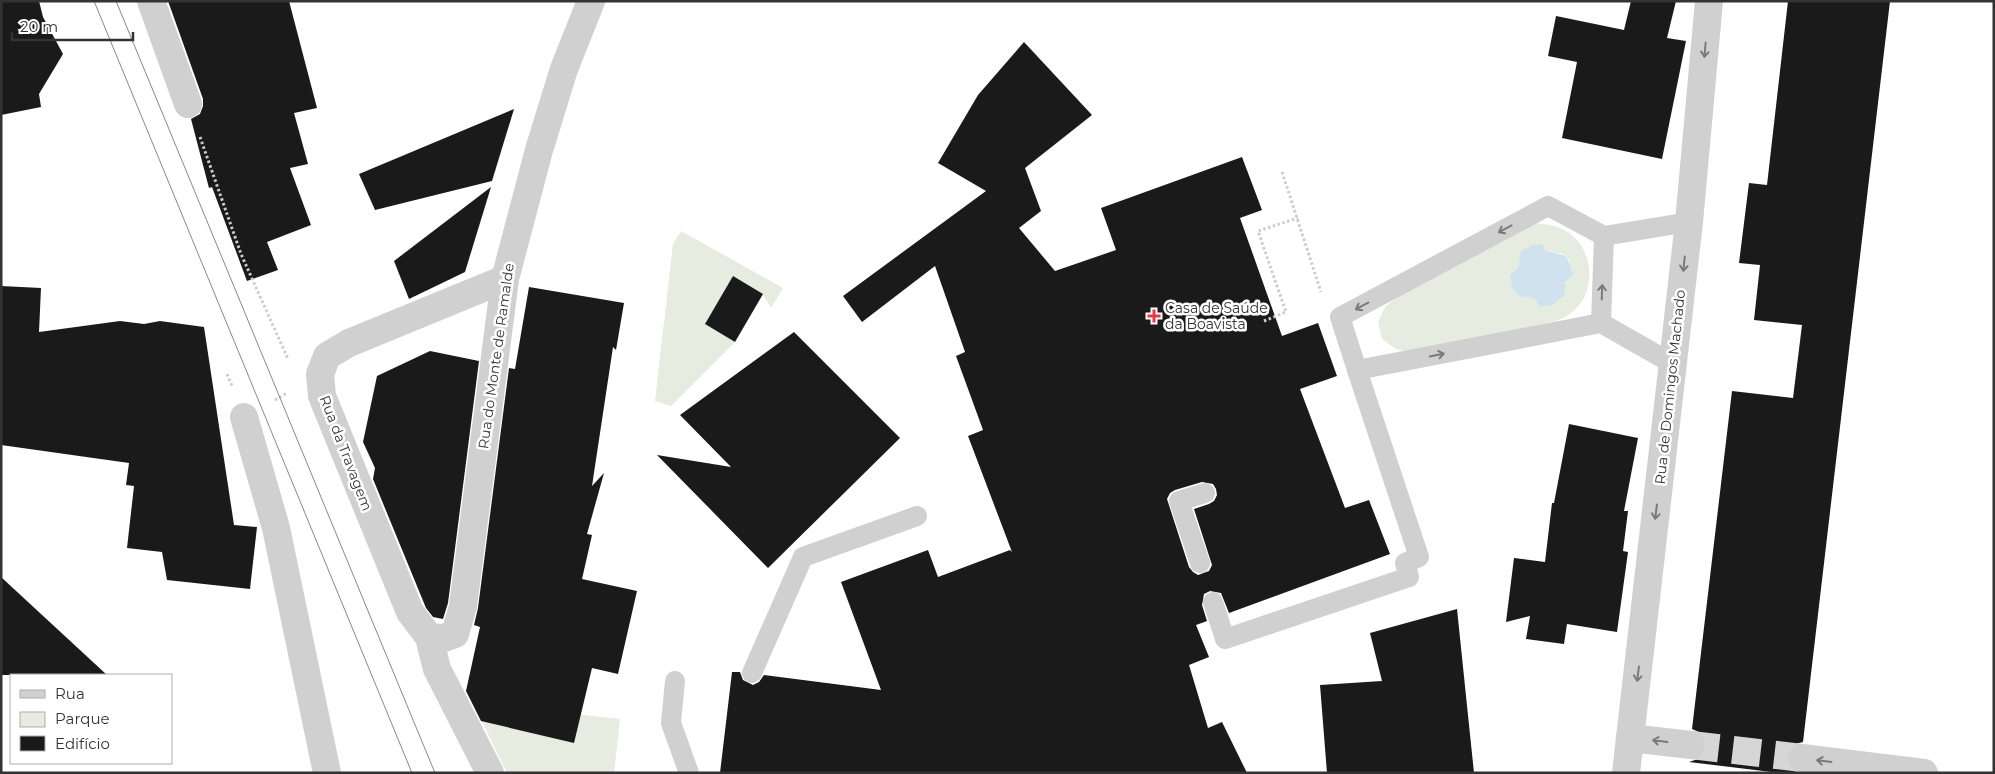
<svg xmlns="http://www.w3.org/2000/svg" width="1995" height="774" viewBox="0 0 1995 774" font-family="Montserrat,sans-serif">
  <rect width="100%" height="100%" fill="#fff"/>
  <g fill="#e6ecdf" fill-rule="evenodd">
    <path d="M 1535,223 C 1546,224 1556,225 1566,231 C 1595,248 1598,294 1570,314 C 1566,317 1561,319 1556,321 L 1433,349 L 1409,352 L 1396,349 L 1382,339 L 1378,322 L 1385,307 L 1402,293 ZM 1545,250 L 1563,254 L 1570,261 L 1563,289 L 1536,300 L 1510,275 L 1518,268 L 1522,251 Z"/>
    <path d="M 681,231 L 783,288 L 771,308 L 763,294 L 733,277 L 705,324 L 735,342 L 671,406 L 655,401 L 673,244 Z"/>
    <path d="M 473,703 L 620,719 L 614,773 L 507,773 Z"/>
  </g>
  <path fill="#cfe2ee" d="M 1542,244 L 1545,250 C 1565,257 1567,250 1573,275 L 1565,282 L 1564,296 L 1552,305 L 1540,307 C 1535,297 1530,296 1519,297 L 1512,287 L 1510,275 L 1518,268 L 1521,251 L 1532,245 Z"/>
  <g fill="#1a1a1a" fill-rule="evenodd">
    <path d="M 1,1 L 39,1 L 43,17 L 63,54 L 39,94 L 41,107 L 1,115 Z"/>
    <path d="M 168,1 L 289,1 L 317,108 L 294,113 L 308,164 L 290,168 L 311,225 L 267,242 L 278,270 L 247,281 L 212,187 L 209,188 L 191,119 L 200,114 L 203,106 L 203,99 Z"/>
    <path d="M 1631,1 L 1676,1 L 1667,38 L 1686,41 L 1662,159 L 1562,138 L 1577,62 L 1548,56 L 1556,16 L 1624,30 Z"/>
    <path d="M 1788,1 L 1890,1 L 1803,742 L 1795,744 L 1790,748 L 1787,756 L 1788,765 L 1792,770 L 1798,773 L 1780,773 L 1689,762 L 1698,759 L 1703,755 L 1707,746 L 1705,738 L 1701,733 L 1692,729 L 1732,391 L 1793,398 L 1802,325 L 1754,320 L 1760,265 L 1739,263 L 1749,183 L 1767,185 Z"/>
    <path d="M 1024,42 L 1092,115 L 1025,168 L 1041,211 L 1019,228 L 1055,271 L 1116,250 L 1101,208 L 1242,157 L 1262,210 L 1240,218 L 1282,336 L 1318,323 L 1337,376 L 1300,389 L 1345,508 L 1369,500 L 1390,554 L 1229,613 L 1221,593 L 1210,591 L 1204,594 L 1202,605 L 1207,621 L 1196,625 L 1209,657 L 1189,665 L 1208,728 L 1222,722 L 1247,773 L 720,773 L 732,672 L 740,672 L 743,680 L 753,685 L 759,682 L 764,675 L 881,690 L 841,582 L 928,550 L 938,577 L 1010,550 L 1012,552 L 968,436 L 983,430 L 956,356 L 965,352 L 935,266 L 862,322 L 843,296 L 986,191 L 938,163 L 978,95 ZM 1202,482 L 1213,484 L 1216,489 L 1217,495 L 1214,501 L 1209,504 L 1194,509 L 1212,565 L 1209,571 L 1198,575 L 1193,572 L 1189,567 L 1167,499 L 1170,493 L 1175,490 Z"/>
    <path d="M 514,109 L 492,181 L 375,210 L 359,174 Z"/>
    <path d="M 491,187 L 465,272 L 409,299 L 394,261 Z"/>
    <path d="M 733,276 L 763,294 L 735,342 L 705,324 Z"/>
    <path d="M 1,286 L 41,288 L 39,332 L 120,321 L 144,324 L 160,321 L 204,327 L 234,525 L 257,527 L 250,589 L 167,580 L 162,552 L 127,548 L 134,486 L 126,485 L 129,463 L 1,445 Z"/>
    <path d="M 529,287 L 624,303 L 616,350 L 613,347 L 592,486 L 604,473 L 587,534 L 592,535 L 582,579 L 637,591 L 618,674 L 592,668 L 574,743 L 481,721 L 466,691 L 480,627 L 474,625 L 478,608 L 509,368 L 515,369 Z"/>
    <path d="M 794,332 L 900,438 L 768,568 L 657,455 L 731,467 L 680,415 Z"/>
    <path d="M 430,351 L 479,361 L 448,603 L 443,619 L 433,617 L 426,608 L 373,479 L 375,468 L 363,442 L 377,376 Z"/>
    <path d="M 1569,424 L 1638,438 L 1624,511 L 1628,511 L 1623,551 L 1628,552 L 1617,632 L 1567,624 L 1564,644 L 1526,639 L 1530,616 L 1506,622 L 1514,558 L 1545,562 L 1552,503 L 1554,503 Z"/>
    <path d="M 1,577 L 107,675 L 1,675 Z"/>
    <path d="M 1457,609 L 1474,773 L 1327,773 L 1320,685 L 1382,681 L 1370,633 Z"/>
  </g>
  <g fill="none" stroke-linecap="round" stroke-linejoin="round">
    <path stroke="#d6d6d6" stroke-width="28" stroke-dasharray="28 14" stroke-linecap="butt" d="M 1691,745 L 1802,758"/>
    <g stroke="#cdcdcd" stroke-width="3" stroke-dasharray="2.5 2.5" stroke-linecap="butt">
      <path d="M 200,137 L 241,254 L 288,359"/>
      <path d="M 1282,172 L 1321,292"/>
      <path d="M 1264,321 L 1286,312 L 1258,231 L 1298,218"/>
      <path d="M 227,374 L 232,386"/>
      <path d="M 275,400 L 287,393"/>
    </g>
    <g stroke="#d0d0d0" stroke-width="20">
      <path d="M 1604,236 L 1601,323 L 1357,370 L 1340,317 L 1548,206 L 1604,236 L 1689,222"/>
      <path d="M 1601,323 L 1673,364"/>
      <path d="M 1200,563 L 1179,501 L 1205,493"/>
      <path d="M 1213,602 L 1225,639 L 1409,577 L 1405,563 L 1419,557 L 1357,370"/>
      <path d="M 752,673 L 803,557 L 917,516"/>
      <path d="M 675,681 L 671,723 L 689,773"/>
    </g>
    <path stroke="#d0d0d0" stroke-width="28" d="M 151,1 L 188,104"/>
    <g stroke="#d0d0d0" stroke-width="28">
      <path d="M 244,417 L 276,528 L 327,773"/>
      <path d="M 429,637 L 444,638 L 455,634 L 463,606 L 505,279 L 539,150 L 564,69 L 591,1"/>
      <path d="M 1630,738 L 1691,745"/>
      <path d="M 1802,758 L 1924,773"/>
      <path d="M 490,773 L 437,669 L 429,637 L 410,612 L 322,396 L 320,374 L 327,356 L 349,343 L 505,279"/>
      <path d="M 1626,773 L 1689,222 L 1709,1"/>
    </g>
    <g stroke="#888" stroke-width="1">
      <path d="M 94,1 L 412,773"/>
      <path d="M 116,1 L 435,773"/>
    </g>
  </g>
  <defs><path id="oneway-shaft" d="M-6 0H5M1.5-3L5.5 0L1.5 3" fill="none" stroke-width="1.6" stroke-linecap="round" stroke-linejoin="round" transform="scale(1.25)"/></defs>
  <g stroke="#7a7a7a">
    <use href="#oneway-shaft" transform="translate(1705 50) rotate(95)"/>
    <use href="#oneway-shaft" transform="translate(1505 229) rotate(152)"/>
    <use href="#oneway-shaft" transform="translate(1684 264) rotate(96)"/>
    <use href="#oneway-shaft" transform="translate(1602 292) rotate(-88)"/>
    <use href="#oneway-shaft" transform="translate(1362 306) rotate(152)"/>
    <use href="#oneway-shaft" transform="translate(1437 355) rotate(-11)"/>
    <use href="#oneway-shaft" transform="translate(1656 512) rotate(97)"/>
    <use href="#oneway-shaft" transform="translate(1638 674) rotate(97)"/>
    <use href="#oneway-shaft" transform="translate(1660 741) rotate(-173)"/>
    <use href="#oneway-shaft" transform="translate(1824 761) rotate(-173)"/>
  </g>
  <path fill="#e63946" stroke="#fff" stroke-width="2" d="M1151.5 308.5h5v5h5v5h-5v5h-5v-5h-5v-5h5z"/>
  <g text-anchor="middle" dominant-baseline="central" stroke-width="5" stroke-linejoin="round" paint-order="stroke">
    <g font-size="14" fill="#333" stroke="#fff" text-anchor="start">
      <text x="1165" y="308">Casa de Saúde<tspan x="1165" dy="16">da Boavista</tspan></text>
    </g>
    <g font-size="14" fill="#333" stroke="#fff">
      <text transform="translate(496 356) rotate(-82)">Rua do Monte de Ramalde</text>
      <text transform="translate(1670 387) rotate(-84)">Rua de Domingos Machado</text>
      <text transform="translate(346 453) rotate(69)">Rua da Travagem</text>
    </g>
  </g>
  <rect width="1995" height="774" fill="none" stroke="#333333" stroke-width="5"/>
  <rect x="10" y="674" width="162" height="90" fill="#ffffff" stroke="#adadad"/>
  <rect x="20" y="690" width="25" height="8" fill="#d0d0d0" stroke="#adadad"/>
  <text x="55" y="699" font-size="15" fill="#333333">Rua</text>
  <rect x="20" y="712" width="25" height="15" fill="#e6ecdf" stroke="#adadad"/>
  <text x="55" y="724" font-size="15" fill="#333333">Parque</text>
  <rect x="20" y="736" width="25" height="15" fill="#1a1a1a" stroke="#adadad"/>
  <text x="55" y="749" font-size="15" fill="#333333">Edifício</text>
  <path d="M12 32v8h121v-8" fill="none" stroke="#333333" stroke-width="2.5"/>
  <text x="20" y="32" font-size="15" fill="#333333" stroke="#ffffff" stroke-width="4" paint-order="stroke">20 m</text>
</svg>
